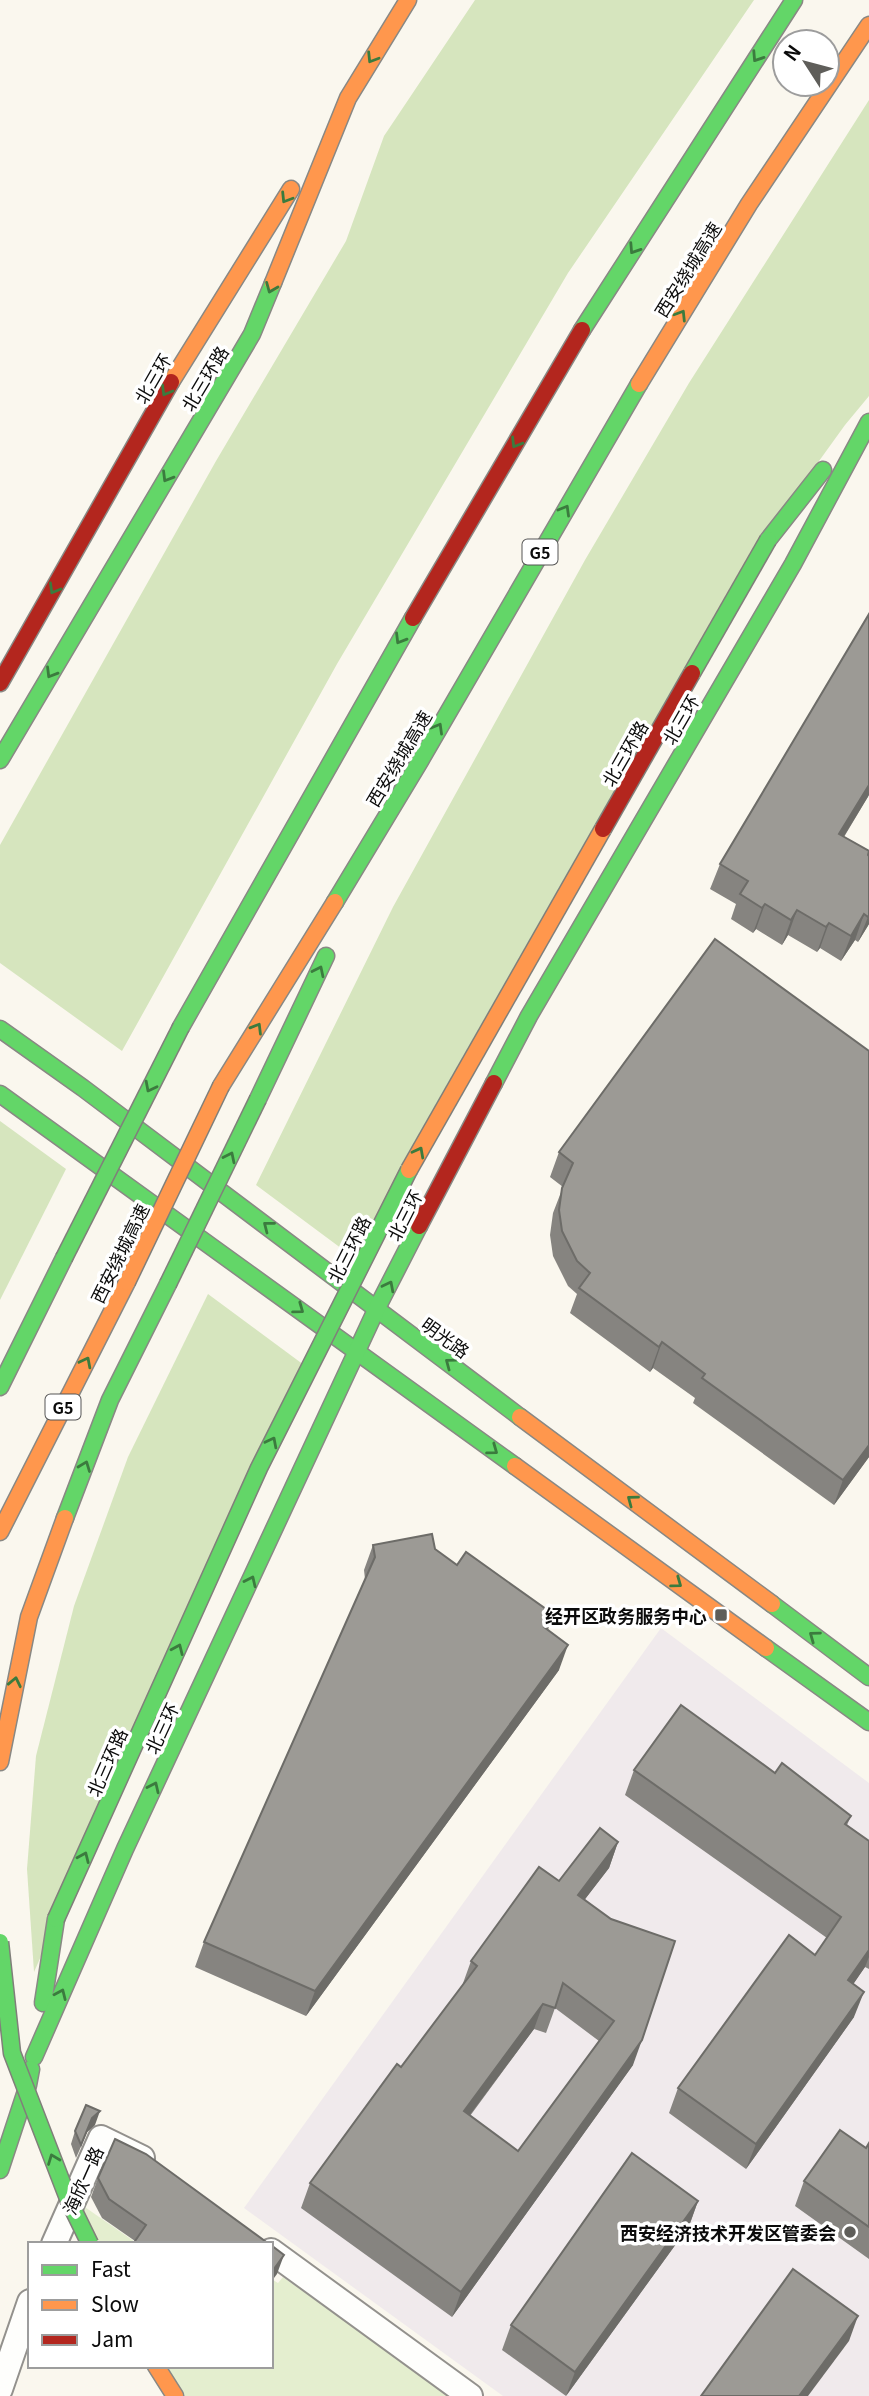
<svg xmlns="http://www.w3.org/2000/svg" width="869" height="2396" viewBox="0 0 869 2396" font-family="Georgia,'Noto Sans SC',serif">
  <rect width="100%" height="100%" fill="#faf7ee"/>
  <path fill="#f0eaec" d="M 661,1628 L 869,1783 L 869,2396 L 503,2396 L 244,2208 Z"/>
  <g fill="#e4eecf">
    <path d="M 79,2203 L 138,2244 L 92,2244 Z"/>
    <path d="M 283,2277 L 450,2396 L 184,2396 L 163,2366 L 271,2366 L 271,2282 L 273,2280 L 278,2283 Z"/>
  </g>
  <g fill="#d6e5be">
    <path d="M 475,0 L 754,0 L 568,273 L 337,664 L 122,1051 L 0,963 L 0,845 L 216,461 L 346,241 L 384,136 Z"/>
    <path d="M 869,100 L 869,396 L 845,425 L 788,504 L 361,1263 L 256,1185 L 393,907 L 585,560 L 689,383 Z"/>
    <path d="M 0,1121 L 66,1169 L 0,1300 Z"/>
    <path d="M 208,1294 L 304,1365 L 34,1972 L 27,1869 L 36,1756 L 74,1606 L 128,1457 Z"/>
  </g>
  <g fill="none" stroke-linecap="round" stroke-linejoin="round">
    <defs>
      <g id="street">
        <path d="M 54,2244 L 101,2138 L 142,2158"/>
        <path d="M 271,2251 L 470,2396"/>
        <path d="M 0,2389 L 30,2302"/>
      </g>
      <g id="fast">
        <path d="M 582,330 L 794,0"/>
        <path d="M 768,540 L 823,470"/>
        <path d="M 0,760 L 252,334 L 273,283"/>
        <path d="M 335,902 L 420,761 L 639,384"/>
        <path d="M 181,1027 L 413,618"/>
        <path d="M 0,1029 L 83,1088 L 520,1417"/>
        <path d="M 494,1083 L 529,1016 L 793,564 L 869,422"/>
        <path d="M 0,1094 L 515,1466"/>
        <path d="M 258,1099 L 326,956"/>
        <path d="M 0,1387 L 64,1258"/>
        <path d="M 65,1518 L 110,1400 L 168,1284"/>
        <path d="M 772,1604 L 869,1677"/>
        <path d="M 766,1648 L 869,1722"/>
        <path d="M 43,2003 L 56,1919"/>
        <path d="M 34,2057 L 125,1849 L 376,1310 L 419,1226"/>
        <path d="M 0,2170 L 28,2085 L 31,2069"/>
      </g>
      <g id="slow">
        <path d="M 273,283 L 348,98 L 408,0"/>
        <path d="M 171,382 L 291,189"/>
        <path d="M 639,384 L 749,204 L 869,25"/>
        <path d="M 221,1086 L 335,902"/>
        <path d="M 520,1417 L 772,1604"/>
        <path d="M 515,1466 L 766,1648"/>
        <path d="M 0,1532 L 127,1282"/>
        <path d="M 0,1762 L 29,1617 L 65,1518"/>
        <path d="M 156,2366 L 175,2396"/>
      </g>
      <g id="jam">
        <path d="M 413,618 L 582,330"/>
        <path d="M 0,683 L 171,382"/>
        <path d="M 419,1226 L 494,1083"/>
      </g>
    </defs>
    <use href="#street" stroke="#93918d" stroke-width="28"/>
    <use href="#fast" stroke="#898884" stroke-width="19"/>
    <use href="#slow" stroke="#898884" stroke-width="19"/>
    <use href="#jam" stroke="#898884" stroke-width="19"/>
    <use href="#street" stroke="#fefefc" stroke-width="24"/>
    <use href="#fast" stroke="#63d668" stroke-width="16"/>
    <use href="#slow" stroke="#ff974d" stroke-width="16"/>
    <use href="#jam" stroke="#b3261e" stroke-width="16"/>
    <defs>
      <g id="fast-bridge">
        <path d="M 692,673 L 768,540"/>
        <path d="M 64,1258 L 181,1027"/>
        <path d="M 168,1284 L 258,1099"/>
        <path d="M 56,1919 L 259,1468 L 409,1170"/>
        <path d="M 0,1942 L 12,2053 L 69,2201 L 90,2244"/>
      </g>
      <g id="slow-bridge">
        <path d="M 409,1170 L 603,829"/>
        <path d="M 127,1282 L 221,1086"/>
      </g>
      <path id="jam-bridge" d="M 603,829 L 692,673"/>
    </defs>
    <use href="#fast-bridge" stroke="#807f7a" stroke-width="19" stroke-linecap="butt"/>
    <use href="#slow-bridge" stroke="#807f7a" stroke-width="19" stroke-linecap="butt"/>
    <use href="#jam-bridge" stroke="#807f7a" stroke-width="19" stroke-linecap="butt"/>
    <use href="#fast-bridge" stroke="#63d668" stroke-width="16"/>
    <use href="#slow-bridge" stroke="#ff974d" stroke-width="16"/>
    <use href="#jam-bridge" stroke="#b3261e" stroke-width="16"/>
  </g>
  <g fill="#868480" fill-rule="evenodd">
    <path d="M 869,795 L 844,837 L 869,855 L 869,924 L 858,942 L 855,940 L 841,961 L 820,948 L 817,952 L 788,935 L 782,945 L 756,929 L 753,933 L 731,919 L 736,904 L 710,889 L 720,864 Z"/>
    <path d="M 715,939 L 869,1457 L 834,1505 L 693,1403 L 695,1398 L 653,1368 L 650,1372 L 570,1313 L 577,1294 L 568,1286 L 553,1256 L 550,1235 L 553,1213 L 563,1187 L 550,1177 L 559,1152 Z"/>
    <path d="M 373,1545 L 435,1549 L 457,1565 L 553,1614 L 548,1630 L 559,1670 L 306,2016 L 195,1967 L 204,1942 L 365,1579 L 364,1570 Z"/>
    <path d="M 634,1770 L 775,1773 L 851,1816 L 847,1825 L 869,1841 L 869,1969 L 865,1967 L 853,1984 L 854,2017 L 746,2169 L 669,2113 L 678,2088 L 815,1955 L 827,1938 L 625,1795 Z"/>
    <path d="M 618,1842 L 609,1868 L 585,1899 L 633,2065 L 452,2317 L 301,2208 L 310,2183 L 401,2067 L 462,1986 L 471,1961 L 559,1881 ZM 555,2008 L 599,2041 L 518,2151 L 470,2116 L 534,2029 L 546,2033 Z"/>
    <path d="M 95,2125 L 87,2132 L 76,2158 L 71,2144 L 75,2131 Z"/>
    <path d="M 869,2143 L 869,2259 L 795,2206 L 804,2181 L 866,2148 Z"/>
    <path d="M 98,2178 L 269,2244 L 135,2241 L 102,2218 L 91,2197 Z"/>
    <path d="M 698,2201 L 689,2226 L 566,2396 L 502,2350 L 511,2325 Z"/>
  </g>
  <g fill="#6d6c68">
    <path d="M 869,785 L 869,795 L 830,859 L 839,834 Z"/>
    <path d="M 765,904 L 756,929 L 753,933 L 762,908 Z"/>
    <path d="M 797,910 L 788,935 L 782,945 L 791,920 Z"/>
    <path d="M 864,914 L 855,940 L 841,961 L 851,936 Z"/>
    <path d="M 869,915 L 869,924 L 858,942 L 868,917 Z"/>
    <path d="M 829,923 L 820,948 L 817,952 L 826,927 Z"/>
    <path d="M 662,1342 L 653,1368 L 650,1372 L 659,1347 Z"/>
    <path d="M 869,1445 L 869,1457 L 834,1505 L 843,1480 Z"/>
    <path d="M 553,1614 L 544,1639 L 544,1627 Z"/>
    <path d="M 568,1645 L 559,1670 L 306,2016 L 315,1991 Z"/>
    <path d="M 618,1842 L 609,1868 L 569,1920 L 578,1895 Z"/>
    <path d="M 869,1950 L 869,1957 L 865,1967 L 839,2005 L 848,1980 Z"/>
    <path d="M 864,1992 L 854,2017 L 746,2169 L 756,2144 Z"/>
    <path d="M 543,2004 L 534,2029 L 454,2136 L 464,2111 Z"/>
    <path d="M 642,2040 L 633,2065 L 452,2317 L 461,2292 Z"/>
    <path d="M 100,2111 L 95,2125 L 87,2132 L 76,2158 L 92,2118 Z"/>
    <path d="M 698,2201 L 689,2226 L 566,2396 L 575,2372 Z"/>
    <path d="M 284,2255 L 277,2274 L 271,2282 L 271,2273 Z"/>
    <path d="M 858,2316 L 849,2341 L 808,2396 L 799,2396 Z"/>
  </g>
  <g fill="#9c9a95" stroke="#6d6c68" stroke-width="2" fill-rule="evenodd">
    <path d="M 869,614 L 869,785 L 839,834 L 869,851 L 868,855 L 869,856 L 869,915 L 868,917 L 864,914 L 851,936 L 829,923 L 826,927 L 797,910 L 791,920 L 765,904 L 762,908 L 740,894 L 748,881 L 720,864 Z"/>
    <path d="M 715,939 L 869,1051 L 869,1445 L 843,1480 L 702,1378 L 705,1374 L 662,1342 L 659,1347 L 579,1288 L 590,1273 L 577,1261 L 562,1231 L 559,1210 L 562,1188 L 573,1163 L 559,1152 Z"/>
    <path d="M 432,1534 L 435,1549 L 457,1565 L 466,1552 L 553,1614 L 544,1627 L 568,1645 L 315,1991 L 204,1942 L 375,1557 L 373,1545 Z"/>
    <path d="M 681,1705 L 775,1773 L 782,1763 L 851,1816 L 845,1824 L 869,1841 L 869,1950 L 848,1980 L 864,1992 L 756,2144 L 678,2088 L 789,1935 L 815,1955 L 841,1917 L 634,1770 Z"/>
    <path d="M 600,1828 L 618,1842 L 578,1895 L 611,1919 L 675,1941 L 642,2040 L 461,2292 L 310,2183 L 397,2064 L 401,2067 L 477,1966 L 471,1961 L 539,1867 L 559,1881 ZM 563,1983 L 614,2021 L 518,2151 L 464,2111 L 543,2004 L 555,2008 Z"/>
    <path d="M 86,2105 L 100,2111 L 92,2118 L 81,2145 L 75,2131 Z"/>
    <path d="M 840,2130 L 866,2148 L 869,2143 L 869,2227 L 804,2181 Z"/>
    <path d="M 115,2139 L 146,2154 L 269,2244 L 133,2244 L 146,2225 L 109,2199 L 98,2178 Z"/>
    <path d="M 632,2153 L 698,2201 L 575,2372 L 511,2325 Z"/>
    <path d="M 271,2245 L 284,2255 L 271,2273 Z"/>
    <path d="M 793,2269 L 858,2316 L 799,2396 L 701,2396 Z"/>
  </g>
  <defs><path id="oneway-chevron" d="M-2-3.5L2.5 0L-2 3.5" fill="none" stroke-width="1.6" stroke-linecap="round" stroke-linejoin="round" transform="scale(1.75)"/></defs>
  <g stroke="#3b7b3e">
    <use href="#oneway-chevron" transform="translate(757 57) rotate(123)"/>
    <use href="#oneway-chevron" transform="translate(372 58) rotate(122)"/>
    <use href="#oneway-chevron" transform="translate(286 198) rotate(122)"/>
    <use href="#oneway-chevron" transform="translate(634 249) rotate(123)"/>
    <use href="#oneway-chevron" transform="translate(271 288) rotate(112)"/>
    <use href="#oneway-chevron" transform="translate(681 315) rotate(-58)"/>
    <use href="#oneway-chevron" transform="translate(166 391) rotate(120)"/>
    <use href="#oneway-chevron" transform="translate(516 443) rotate(121)"/>
    <use href="#oneway-chevron" transform="translate(167 477) rotate(121)"/>
    <use href="#oneway-chevron" transform="translate(565 510) rotate(-60)"/>
    <use href="#oneway-chevron" transform="translate(54 589) rotate(120)"/>
    <use href="#oneway-chevron" transform="translate(400 639) rotate(121)"/>
    <use href="#oneway-chevron" transform="translate(51 673) rotate(121)"/>
    <use href="#oneway-chevron" transform="translate(438 728) rotate(-60)"/>
    <use href="#oneway-chevron" transform="translate(319 971) rotate(-64)"/>
    <use href="#oneway-chevron" transform="translate(257 1028) rotate(-59)"/>
    <use href="#oneway-chevron" transform="translate(150 1087) rotate(117)"/>
    <use href="#oneway-chevron" transform="translate(419 1152) rotate(-62)"/>
    <use href="#oneway-chevron" transform="translate(230 1157) rotate(-64)"/>
    <use href="#oneway-chevron" transform="translate(268 1226) rotate(-142)"/>
    <use href="#oneway-chevron" transform="translate(389 1286) rotate(-63)"/>
    <use href="#oneway-chevron" transform="translate(299 1309) rotate(36)"/>
    <use href="#oneway-chevron" transform="translate(86 1362) rotate(-63)"/>
    <use href="#oneway-chevron" transform="translate(450 1363) rotate(-143)"/>
    <use href="#oneway-chevron" transform="translate(272 1442) rotate(-63)"/>
    <use href="#oneway-chevron" transform="translate(493 1450) rotate(36)"/>
    <use href="#oneway-chevron" transform="translate(85 1466) rotate(-69)"/>
    <use href="#oneway-chevron" transform="translate(632 1500) rotate(-143)"/>
    <use href="#oneway-chevron" transform="translate(251 1581) rotate(-65)"/>
    <use href="#oneway-chevron" transform="translate(677 1583) rotate(36)"/>
    <use href="#oneway-chevron" transform="translate(814 1636) rotate(-144)"/>
    <use href="#oneway-chevron" transform="translate(178 1649) rotate(-66)"/>
    <use href="#oneway-chevron" transform="translate(15 1682) rotate(-78)"/>
    <use href="#oneway-chevron" transform="translate(154 1787) rotate(-65)"/>
    <use href="#oneway-chevron" transform="translate(84 1857) rotate(-66)"/>
    <use href="#oneway-chevron" transform="translate(61 1994) rotate(-66)"/>
    <use href="#oneway-chevron" transform="translate(53 2159) rotate(-111)"/>
  </g>
  <g fill="#5f5e5a" stroke="#fff" stroke-width="2.5">
    <rect x="714" y="1608" width="14" height="14" rx="3.5"/>
    <circle cx="850" cy="2232" r="7"/>
  </g>
  <g text-anchor="middle" dominant-baseline="central" stroke-width="7" stroke-linejoin="round" paint-order="stroke">
    <g fill="#fff" stroke="#545454" stroke-width="2">
      <rect x="522.5" y="539.5" width="35" height="25" rx="5"/>
      <rect x="45.5" y="1394.5" width="35" height="25" rx="5"/>
    </g>
    <g font-size="16" font-weight="bold" fill="#0b0b0b">
      <text x="540" y="552">G5</text>
      <text x="63" y="1407">G5</text>
    </g>
    <g font-size="18" fill="#0b0b0b" stroke="#fff">
      <text transform="translate(687 269) rotate(-58)">西安绕城高速</text>
      <text transform="translate(152 378) rotate(-60)">北三环</text>
      <text transform="translate(204 378) rotate(-59)">北三环路</text>
      <text transform="translate(680 719) rotate(-60)">北三环</text>
      <text transform="translate(624 753) rotate(-60)">北三环路</text>
      <text transform="translate(398 758) rotate(-59)">西安绕城高速</text>
      <text transform="translate(404 1215) rotate(-63)">北三环</text>
      <text transform="translate(348 1249) rotate(-63)">北三环路</text>
      <text transform="translate(119 1253) rotate(-64)">西安绕城高速</text>
      <text transform="translate(446 1337) rotate(36)">明光路</text>
      <text transform="translate(161 1728) rotate(-65)">北三环</text>
      <text transform="translate(106 1762) rotate(-66)">北三环路</text>
      <text transform="translate(82 2180) rotate(-66)">海欣一路</text>
    </g>
    <g font-size="18" font-weight="bold" fill="#0b0b0b" stroke="#fff" text-anchor="end">
      <text x="707" y="1615">经开区政务服务中心</text>
      <text x="836" y="2232">西安经济技术开发区管委会</text>
    </g>
  </g>
  <rect x="28" y="2242" width="245" height="126" fill="#ffffff" stroke="#9d9d9d" stroke-width="2"/>
  <rect x="42" y="2265" width="35" height="10" fill="#63d668" stroke="#9d9d9d" stroke-width="2"/>
  <text x="91" y="2277" font-size="21" fill="#0b0b0b">Fast</text>
  <rect x="42" y="2300" width="35" height="10" fill="#ff974d" stroke="#9d9d9d" stroke-width="2"/>
  <text x="91" y="2312" font-size="21" fill="#0b0b0b">Slow</text>
  <rect x="42" y="2335" width="35" height="10" fill="#b3261e" stroke="#9d9d9d" stroke-width="2"/>
  <text x="91" y="2347" font-size="21" fill="#0b0b0b">Jam</text>
  <g transform="translate(806 63) rotate(306)"><circle r="33" fill="#ffffff" stroke="#9d9d9d" stroke-width="2"/>
  <path d="M0-5L12 26L0 18L-12 26Z" fill="#5f5e5a"/>
  <text y="-10" font-size="19" font-weight="bold" text-anchor="middle" fill="#0b0b0b">N</text>
  </g>
</svg>
